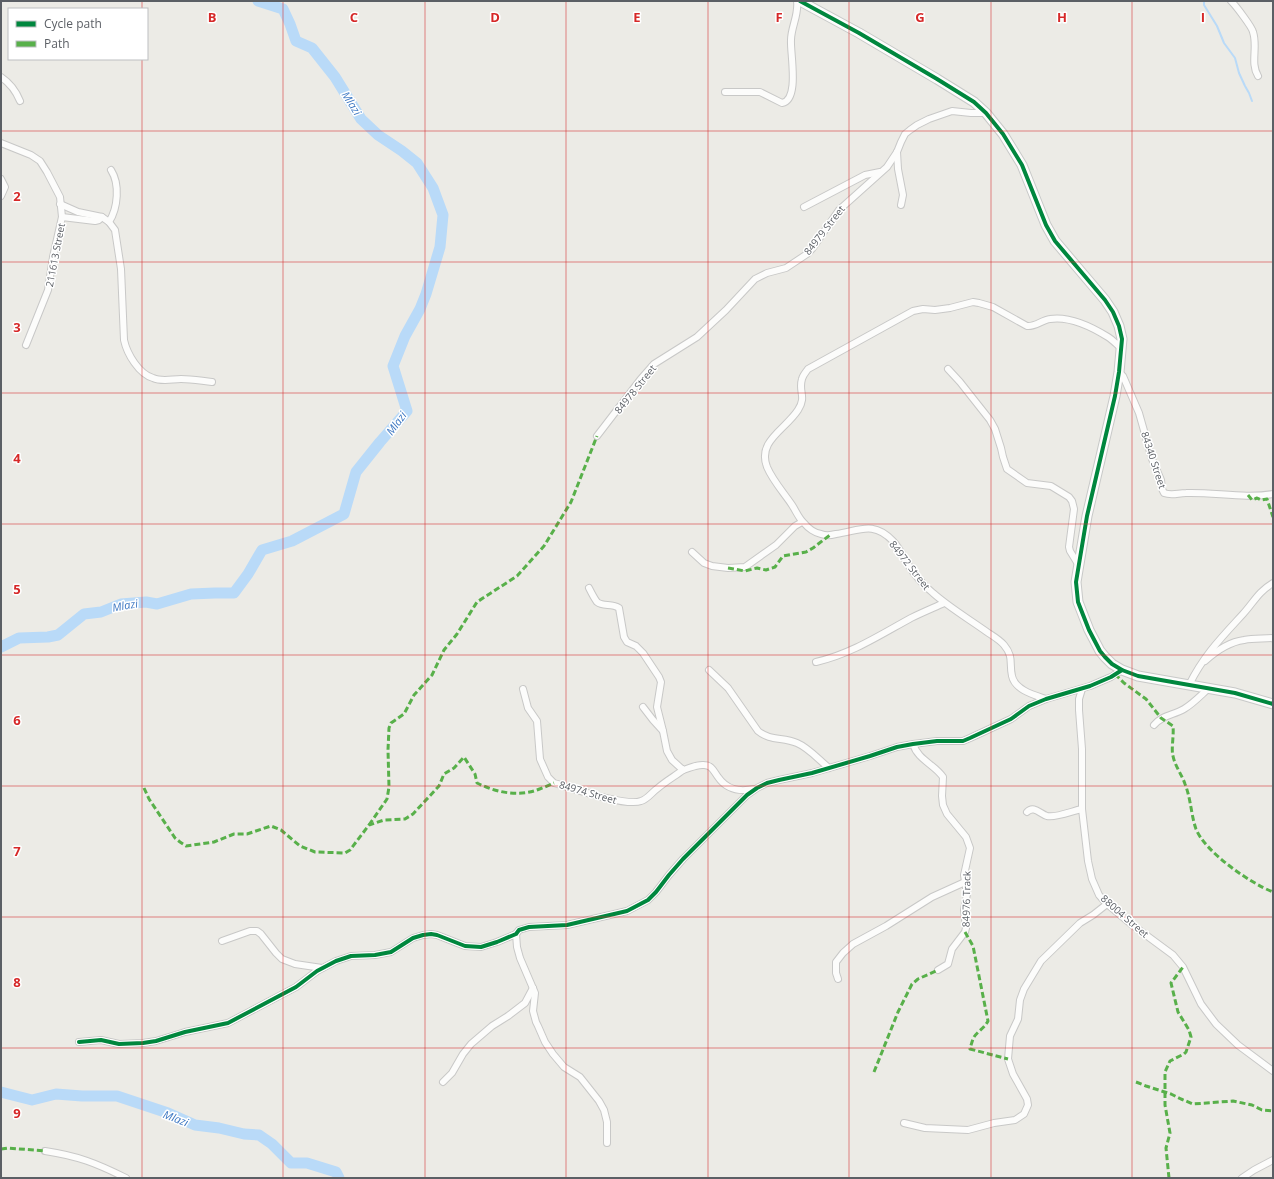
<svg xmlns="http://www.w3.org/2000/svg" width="1274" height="1179" viewBox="0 0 1274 1179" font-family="'Open Sans',sans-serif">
  <rect width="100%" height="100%" fill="#ecebe6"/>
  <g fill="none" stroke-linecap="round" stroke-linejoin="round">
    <path stroke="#b9daf8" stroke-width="2" d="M 1204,1 L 1204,5 L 1217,26 L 1224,43 L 1235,58 L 1239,73 L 1245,86 L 1249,93 L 1252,101"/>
    <g stroke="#b9daf8" stroke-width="11">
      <path d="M 1,647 L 19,638 L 48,637 L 58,635 L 84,614 L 101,612 L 121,604 L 146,602 L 157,604 L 191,594 L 215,593 L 234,593 L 248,574 L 262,550 L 292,541 L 344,514 L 356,472 L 380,442 L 407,411 L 393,366 L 405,336 L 420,309 L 426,294 L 440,247 L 443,215 L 433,188 L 417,163 L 402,151 L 378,135 L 361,119 L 335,77 L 312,48 L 296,41 L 290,24 L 283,9 L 258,1"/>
      <path d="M 1,1092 L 32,1100 L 56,1094 L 82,1096 L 117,1096 L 168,1113 L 195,1125 L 219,1128 L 244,1134 L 259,1135 L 272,1144 L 291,1163 L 307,1163 L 336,1172 L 339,1178"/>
    </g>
    <defs>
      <g id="street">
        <path d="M 1231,1 C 1236,6 1252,27 1253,32 C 1258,47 1250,63 1258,76"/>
        <path d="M 1,77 C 10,83 16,91 20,101"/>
        <path d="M 725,92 L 760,92 L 782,103 C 800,100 790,53 791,40 C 791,27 799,15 797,1"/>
        <path d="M 1,143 L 31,155 L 40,161 L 47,172 L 60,197 L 62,217 L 53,257 L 48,290 L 26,345"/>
        <path d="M 897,152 L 898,169 L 903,195 L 901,205"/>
        <path d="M 1,179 L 5,187 L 1,196"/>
        <path d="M 60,204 L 78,212 L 102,217 L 109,222 L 115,230 L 121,269 L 124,340 C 127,354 139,374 153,378 C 162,382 172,379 181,379 C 192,379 202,381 212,382"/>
        <path d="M 804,207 L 865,175 L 880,172"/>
        <path d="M 62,217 L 95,221 L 99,220 L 102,217"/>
        <path d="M 109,222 C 118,208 120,184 111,170"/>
        <path d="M 948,369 L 960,382 L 990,420 L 995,429 L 1001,448 L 1003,457 L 1007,469 L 1027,483 L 1051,486 L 1069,497 L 1072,501 L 1074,509 L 1069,547 L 1070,551 L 1078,564"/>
        <path d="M 1119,372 L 1123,376 L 1139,413 L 1152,459 L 1161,480 L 1162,489 L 1164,493 C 1172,496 1178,493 1186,493 C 1215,492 1244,499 1273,494"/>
        <path d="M 597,436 L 640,380 L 654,364 L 697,337 L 726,310 L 755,279 L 767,273 L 786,268 L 807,254 L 812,249 L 839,210 L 887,167 L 897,152 L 901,142 L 905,134 L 910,130 L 917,125 L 929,119 L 952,111 L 971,113 L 986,113"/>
        <path d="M 692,552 L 704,563 L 712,566 L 728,568 L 745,567 L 776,545 L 795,526 L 802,522"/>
        <path d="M 589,588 C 591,592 594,598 597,602 C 603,607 612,603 619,608 L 624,637 L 627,642 L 636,646 L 643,653 L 659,677 L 661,682 L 657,707 L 663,731"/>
        <path d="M 1205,661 C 1216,651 1229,642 1244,640 C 1254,638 1263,639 1273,638"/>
        <path d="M 816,662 C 851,654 880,635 911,618 C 921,613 933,608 944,603"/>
        <path d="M 709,670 L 728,688 L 758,731 C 770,741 783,737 797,743 C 809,748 819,760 829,768"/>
        <path d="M 1189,685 C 1204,655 1221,638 1243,614 C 1254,602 1258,592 1273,583"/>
        <path d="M 523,689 L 528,708 L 537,721 L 540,759 L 548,777 L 554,783 C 571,788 626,807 641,801 C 648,799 652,792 658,788 C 666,781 675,776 683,770"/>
        <path d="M 1082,689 L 1079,699 L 1079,710 L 1082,749 L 1082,809 L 1088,861 L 1092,879 L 1099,895 L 1107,904 L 1131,924 L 1173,955 L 1183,967 L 1201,1004 L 1216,1024 L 1238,1045 L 1273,1071"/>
        <path d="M 1046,699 C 1034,695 1015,690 1012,676 C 1009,663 1014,657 1004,645 C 1000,640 993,636 987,632 C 969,619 950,608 933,593 C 923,585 914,574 907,563 C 903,556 899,547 893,541 C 873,520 859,531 836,534 C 832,535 826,536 821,534 C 815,533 808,528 804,523 C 799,519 796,511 792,505 C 784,493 773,481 767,467 C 757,441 785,430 798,410 C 807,396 798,392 802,379 C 803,375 806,372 808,369 L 913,311 L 923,309 L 935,310 L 950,308 L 973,302 L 979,303 L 993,307 L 1027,326 C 1035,327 1042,320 1050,319 C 1069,316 1092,327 1108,337 C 1113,340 1117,345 1122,349"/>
        <path d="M 643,707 L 653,720 L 663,731 L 667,751 L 672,760 L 683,770 C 690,768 697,764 704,765 C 712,765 714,772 718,777 C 727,790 739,792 754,789"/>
        <path d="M 1154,725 C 1162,715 1174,715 1184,709 C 1194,703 1201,695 1209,688"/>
        <path d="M 913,744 C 918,760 934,764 943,777 L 942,796 L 943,805 L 947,814 L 966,837 L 970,848 L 964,875 L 967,894 L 964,910 L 966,928 L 965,932 L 952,949 L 948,964 L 938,970"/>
        <path d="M 1027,812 C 1034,805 1040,814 1047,816 C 1056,818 1072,811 1082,809"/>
        <path d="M 516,934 L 517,947 L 520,958 L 535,993 L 533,1011 L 536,1022 L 538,1026 L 545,1042 L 553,1054 L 564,1067 L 580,1077 L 599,1101 L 604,1110 L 607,1122 L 607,1143"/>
        <path d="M 222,941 L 250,931 L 257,931 L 261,934 L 276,953 L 282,959 L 295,964 L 322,968"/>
        <path d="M 838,979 L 836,973 L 836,962 L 843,953 L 853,944 L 886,926 L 932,897 L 965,882"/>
        <path d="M 79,1042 L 101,1040 L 119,1044 L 143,1043 L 156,1041 L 185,1032 L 228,1023 L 296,987 L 317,971 L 336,961 L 351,956 L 375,955 L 391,952 L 413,938 L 423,935 L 431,934 L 437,935 L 465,946 L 481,947 L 497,942 L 516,934 L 519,930 L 529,927 L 567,925 L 627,911 L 648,900 L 656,892 L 669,875 L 683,859 L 747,795 L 757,788 L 767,783 L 779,780 L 812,773 L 870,756 L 897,747 L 913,744 L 937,741 L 963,741 L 970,738 L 1011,719 L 1029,706 L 1046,699 L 1090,686 L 1111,677 L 1122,670"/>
        <path d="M 443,1082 L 452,1073 L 463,1054 L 471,1044 L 492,1026 L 508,1016 L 525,1003 L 533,988"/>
        <path d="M 904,1123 L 925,1128 L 968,1130 L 994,1123 L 1015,1120 L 1024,1114 L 1028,1105 L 1027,1099 L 1013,1074 L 1008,1059 L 1010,1036 L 1018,1019 L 1020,1000 L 1024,989 L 1041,961 L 1080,923 L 1093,915 L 1107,904"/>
        <path d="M 45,1151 C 78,1156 96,1163 126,1178"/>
        <path d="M 1242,1178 L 1254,1170 L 1273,1160"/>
      </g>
      <path id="secondary" d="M 800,1 L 859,33 L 937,79 L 974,102 L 986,113 L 1003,134 L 1022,165 L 1046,225 L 1055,241 L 1105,300 L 1113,312 L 1119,326 L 1122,339 L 1119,372 L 1115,396 L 1087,516 L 1076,582 L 1078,602 L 1089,630 L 1100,651 L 1105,657 L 1112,664 L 1122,670 L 1138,676 L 1235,693 L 1273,704"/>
    </defs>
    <use href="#street" stroke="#c8c8c7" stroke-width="8"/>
    <use href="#secondary" stroke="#c8c9c8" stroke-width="11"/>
    <use href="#street" stroke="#fcfcfb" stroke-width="6"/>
    <use href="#secondary" stroke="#fcfcfb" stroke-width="9"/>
    <g stroke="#58b04a" stroke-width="3" stroke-dasharray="6 3" stroke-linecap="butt">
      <path d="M 1248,495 L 1252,500 L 1257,498 L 1261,500 L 1267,499 L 1273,517"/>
      <path d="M 728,568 L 745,571 L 757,568 L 766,570 L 775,567 L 783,556 L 806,552 L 813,548 L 830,535"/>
      <path d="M 1115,674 L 1124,683 L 1146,699 L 1161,718 L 1173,726 C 1174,736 1171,749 1173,756 C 1175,766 1182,775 1185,784 C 1191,799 1191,815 1196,829 C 1205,852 1250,883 1273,892"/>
      <path d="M 144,788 L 149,799 L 175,838 L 180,842 L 186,846 L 214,842 L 234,834 L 247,834 L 271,826 L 281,830 L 300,846 L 315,852 L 345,853 L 350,850 L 369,825 L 384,820 L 405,819 L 413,814 L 439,786 L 444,774 L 454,768 L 464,757 L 475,774 L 477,783 C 495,792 517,797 537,790 C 543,788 549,785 554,783"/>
      <path d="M 369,825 L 387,799 L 389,787 L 388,750 L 389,728 L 391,723 L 404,714 L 414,695 L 432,675 L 444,650 L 457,634 L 477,602 L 517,576 L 544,546 L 571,502 L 597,436"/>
      <path d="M 965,932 L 973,946 L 988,1021 C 984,1029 976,1032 973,1039 C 972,1042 971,1045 970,1049 L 1008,1059"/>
      <path d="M 874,1072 L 898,1012 L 912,984 L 918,979 L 938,970"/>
      <path d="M 1136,1082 L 1146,1086 L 1171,1094 L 1181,1099 L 1193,1104 L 1233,1101 L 1252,1105 L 1262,1110 L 1273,1111"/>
      <path d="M 1,1149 L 8,1148 L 45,1151"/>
      <path d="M 1169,1178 L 1166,1148 L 1170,1133 L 1165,1105 L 1165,1072 L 1170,1061 L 1184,1054 L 1186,1052 L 1191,1037 L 1189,1030 L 1178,1012 L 1171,983 L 1183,967"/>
    </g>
    <defs>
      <g id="cycleway">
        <path d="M 800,1 L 859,33 L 937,79 L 974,102 L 986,113 L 1003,134 L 1022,165 L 1046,225 L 1055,241 L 1105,300 L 1113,312 L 1119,326 L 1122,339 L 1119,372 L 1115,396 L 1087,516 L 1076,582 L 1078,602 L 1089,630 L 1100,651 L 1105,657 L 1112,664 L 1122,670 L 1138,676 L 1235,693 L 1273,704"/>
        <path d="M 79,1042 L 101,1040 L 119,1044 L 143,1043 L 156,1041 L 185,1032 L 228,1023 L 296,987 L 317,971 L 336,961 L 351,956 L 375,955 L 391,952 L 413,938 L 423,935 L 431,934 L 437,935 L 465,946 L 481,947 L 497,942 L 516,934 L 519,930 L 529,927 L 567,925 L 627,911 L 648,900 L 656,892 L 669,875 L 683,859 L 747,795 L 757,788 L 767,783 L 779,780 L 812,773 L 870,756 L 897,747 L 913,744 L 937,741 L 963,741 L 970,738 L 1011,719 L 1029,706 L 1046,699 L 1090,686 L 1111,677 L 1122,670"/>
      </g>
    </defs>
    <use href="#cycleway" stroke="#fff" stroke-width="6"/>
    <use href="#cycleway" stroke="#00873e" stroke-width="4"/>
  </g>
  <path fill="none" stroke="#d62828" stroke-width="1" stroke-opacity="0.55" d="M 142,1 L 142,9M 283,1 L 283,1178M 425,1 L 425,1178M 566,1 L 566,1178M 708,1 L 708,1178M 849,1 L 849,1178M 991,1 L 991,1178M 1132,1 L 1132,1178M 142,59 L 142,1178M 1,131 L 1273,131M 1,262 L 1273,262M 1,393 L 1273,393M 1,524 L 1273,524M 1,655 L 1273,655M 1,786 L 1273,786M 1,917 L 1273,917M 1,1048 L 1273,1048"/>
  <g text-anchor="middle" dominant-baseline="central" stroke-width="3" stroke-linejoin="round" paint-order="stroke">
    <g font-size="10" fill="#5b5f65" stroke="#fff">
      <text transform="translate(824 230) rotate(-52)">84979 Street</text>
      <text transform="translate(55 255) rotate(-79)">211613 Street</text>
      <text transform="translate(635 389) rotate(-51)">84978 Street</text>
      <text transform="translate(1154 460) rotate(72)">84340 Street</text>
      <text transform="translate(910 565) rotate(52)">84972 Street</text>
      <text transform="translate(588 792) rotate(16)">84974 Street</text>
      <text transform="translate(966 899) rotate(-89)">84976 Track</text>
      <text transform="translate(1125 916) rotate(41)">88004 Street</text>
    </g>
    <g font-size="11" font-style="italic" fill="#3b76c2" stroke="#fff">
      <text transform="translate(352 103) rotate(58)">Mlazi</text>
      <text transform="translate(396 423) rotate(-54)">Mlazi</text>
      <text transform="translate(125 605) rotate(-10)">Mlazi</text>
      <text transform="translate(176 1118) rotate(21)">Mlazi</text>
    </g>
  </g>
  <g font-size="13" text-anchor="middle" font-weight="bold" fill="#d62828" stroke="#fff" stroke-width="3" stroke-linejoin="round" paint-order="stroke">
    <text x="212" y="22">B</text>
    <text x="354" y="22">C</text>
    <text x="495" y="22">D</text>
    <text x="637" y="22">E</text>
    <text x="779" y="22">F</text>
    <text x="920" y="22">G</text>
    <text x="1062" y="22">H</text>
    <text x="1203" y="22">I</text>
    <text x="17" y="201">2</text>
    <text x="17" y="332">3</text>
    <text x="17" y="463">4</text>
    <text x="17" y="594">5</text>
    <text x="17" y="725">6</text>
    <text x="17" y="856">7</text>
    <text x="17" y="987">8</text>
    <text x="17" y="1118">9</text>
  </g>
  <rect width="1274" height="1179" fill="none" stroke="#5b5f65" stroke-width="4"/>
  <rect x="8" y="8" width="140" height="52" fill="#ffffff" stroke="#bdbfc1"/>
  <rect x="16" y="21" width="20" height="6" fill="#00873e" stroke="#bdbfc1"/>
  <text x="44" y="28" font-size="12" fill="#5b5f65">Cycle path</text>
  <rect x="16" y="41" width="20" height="6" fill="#58b04a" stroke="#bdbfc1"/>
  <text x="44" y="48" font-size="12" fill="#5b5f65">Path</text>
</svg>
